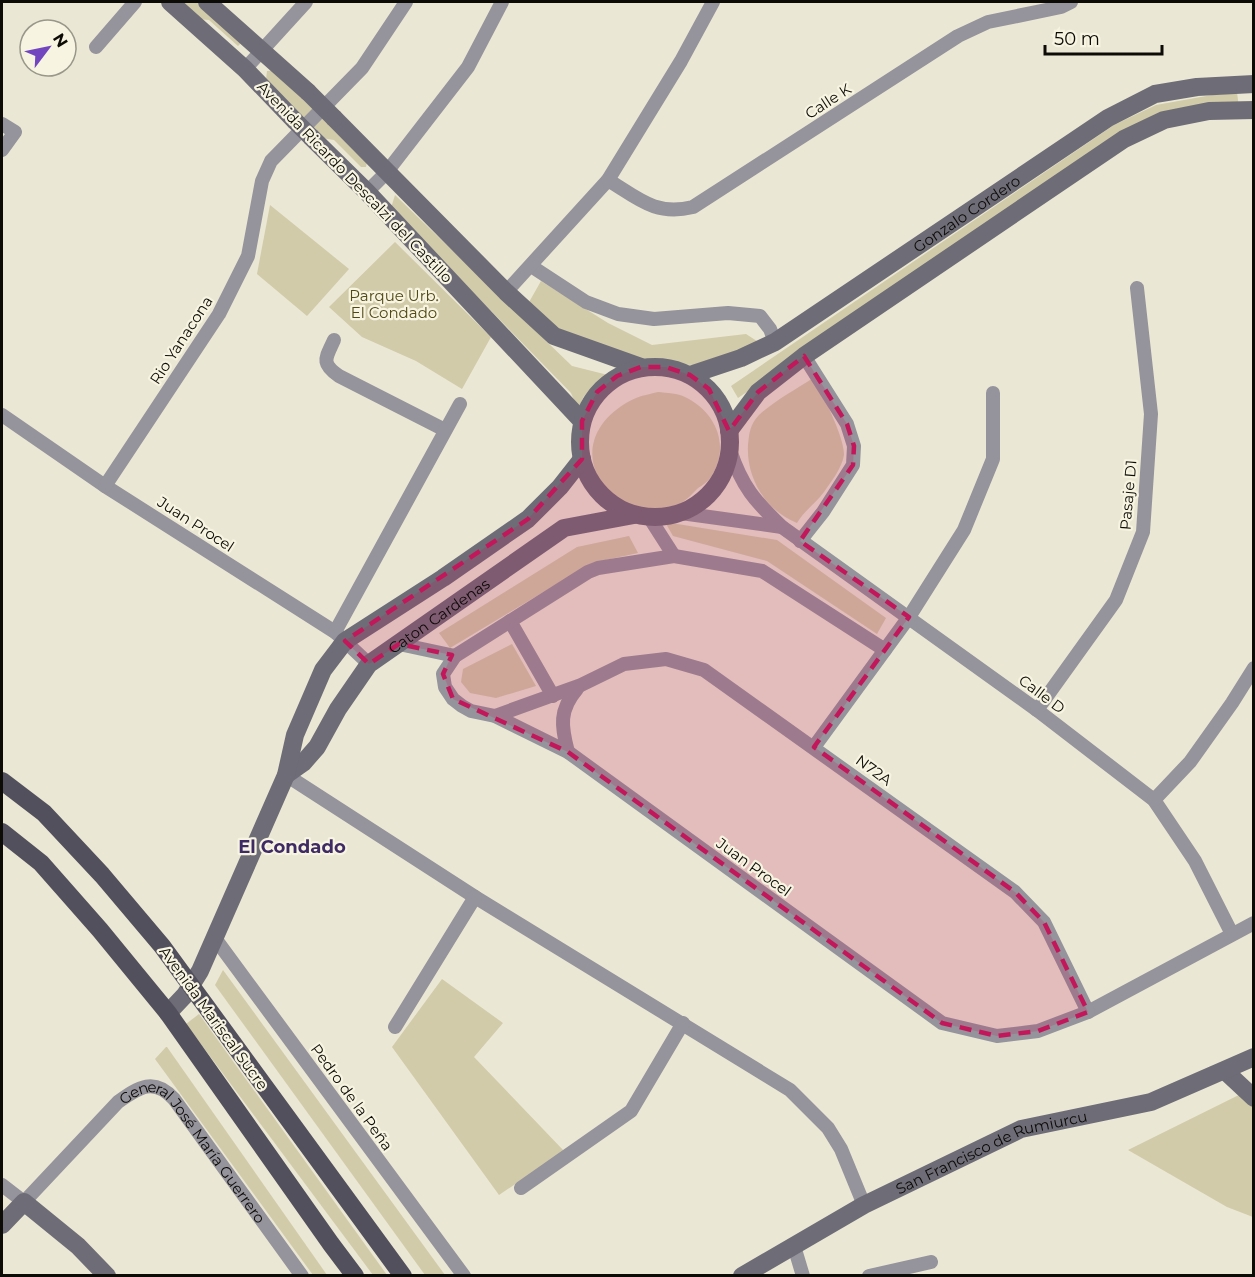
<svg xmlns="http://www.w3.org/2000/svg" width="1255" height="1277" viewBox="0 0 1255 1277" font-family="Montserrat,sans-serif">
  <rect width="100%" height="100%" fill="#eae7d4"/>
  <g fill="#d1cba9">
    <path d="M 179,2 L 199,2 L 243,41 L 238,46 L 209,20 L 197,19 Z"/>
    <path d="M 277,70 L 367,162 L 366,167 L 361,167 L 334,140 L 322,138 L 266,80 L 267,71 Z"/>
    <path d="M 1237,93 L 1239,107 L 1120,136 L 738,398 L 731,386 L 1114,125 L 1156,105 L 1212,95 Z"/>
    <path d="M 395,195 L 572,366 L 608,375 L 584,396 L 578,409 L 571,393 L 391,208 Z"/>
    <path d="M 270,205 L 349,269 L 307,316 L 257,274 Z"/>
    <path d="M 395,242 L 491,337 L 462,389 L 416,361 L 362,337 L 329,307 Z"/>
    <path d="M 541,281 L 608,323 L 652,345 L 746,334 L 763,345 L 694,365 L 641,363 L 557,331 L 528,304 Z"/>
    <path d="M 813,378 C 822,392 845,439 844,455 C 842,468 831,482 824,492 C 816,503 804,511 797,523 C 766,511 746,478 748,445 C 749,434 750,424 759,415 C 774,401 795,390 813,378 Z"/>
    <path d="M 658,392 C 667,393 678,393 685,397 C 716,412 731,446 711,477 C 708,482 701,486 697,489 C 692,494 686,501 679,504 C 656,513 623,510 607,490 C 577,454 596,416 636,398 C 643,395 651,394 658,392 Z"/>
    <path d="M 665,522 L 777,540 L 886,618 L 877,634 L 767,561 L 673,536 Z"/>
    <path d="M 629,536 L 638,553 L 592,563 L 450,648 L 439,633 L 577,547 Z"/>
    <path d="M 512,644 L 536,686 L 496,698 L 470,693 L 461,682 L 463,669 Z"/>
    <path d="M 223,970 L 445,1275 L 425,1275 L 215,985 Z"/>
    <path d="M 442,979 L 503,1023 L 474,1057 L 564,1151 L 499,1195 L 392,1047 Z"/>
    <path d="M 199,1014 L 387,1275 L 373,1275 L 186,1024 Z"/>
    <path d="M 166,1047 L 167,1047 L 327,1275 L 313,1275 L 155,1059 Z"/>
    <path d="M 1253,1088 L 1253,1217 L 1227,1207 L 1128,1150 Z"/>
  </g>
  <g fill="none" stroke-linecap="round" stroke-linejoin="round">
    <g stroke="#95939b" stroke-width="14">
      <path d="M 96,47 L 135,2"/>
      <path d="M 245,69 L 306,2"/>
      <path d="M 2,124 L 15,132 L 2,150"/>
      <path d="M 608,180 C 639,199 655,216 693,207 L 958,36 L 988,22 L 1061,7 L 1071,2"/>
      <path d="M 367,192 L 386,173 L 468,67 L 502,2"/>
      <path d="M 531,266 L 586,302 L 618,314 L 654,319 L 728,313 L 760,316 L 770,329 L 775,342"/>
      <path d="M 506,292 L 608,180 L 681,61 L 713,2"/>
      <path d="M 334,340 C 326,358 320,363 339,376 L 445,430"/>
      <path d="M 2,415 L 105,486 L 335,632 L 369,664"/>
      <path d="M 730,450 C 742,487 755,501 782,527 L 1037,710 L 1154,800 L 1195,861 L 1232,934"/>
      <path d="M 105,486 L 219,314 L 248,256 L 262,181 L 271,161 L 362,68 L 406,2"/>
      <path d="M 681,513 L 782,527"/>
      <path d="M 649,517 L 674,556"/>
      <path d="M 800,541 L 823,512 L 853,465 L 854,446 L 847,424 L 804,356"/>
      <path d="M 510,621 L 553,696"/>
      <path d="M 335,632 L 460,404"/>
      <path d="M 399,644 L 455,656"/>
      <path d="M 885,650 L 762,571 L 674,556 L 598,568 L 588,572 L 455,656 L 443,674 L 445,687 L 453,699 L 462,706 L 471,711 L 495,716 L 568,752 L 942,1023 L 997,1036 L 1038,1031 L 1088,1012 L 1254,923"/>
      <path d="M 1037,710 L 1116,600 L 1143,532 L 1151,414 L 1137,288"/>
      <path d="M 495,716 L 581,685 L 624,664 L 666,659 L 704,670 L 1015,892 L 1044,922 L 1088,1012"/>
      <path d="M 814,747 L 909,617 L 964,530 L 993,459 L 993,393"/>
      <path d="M 568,752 C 561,726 559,710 577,689"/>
      <path d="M 286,775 L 475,897 L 790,1090 L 828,1128 L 841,1149 L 864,1205"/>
      <path d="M 1154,800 L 1190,762 L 1232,703 L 1254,668"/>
      <path d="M 214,937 L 464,1276"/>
      <path d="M 395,1027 L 475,897"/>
      <path id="s1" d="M 2,1185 L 24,1202 L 118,1102 C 139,1087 154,1077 174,1099 L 302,1276"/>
      <path d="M 521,1188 L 631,1111 L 683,1023"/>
      <path d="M 794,1246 L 803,1276"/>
      <path d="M 869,1276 L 931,1262"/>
    </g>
    <g stroke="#6e6c77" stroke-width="18">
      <path d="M 170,2 L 245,69 L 295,121"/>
      <path d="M 207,2 L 308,92"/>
      <path d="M 334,118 L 506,292 L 554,336 L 641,367"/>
      <path d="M 311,137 L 367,192 L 582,421"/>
      <circle cx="655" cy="442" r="75"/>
      <path id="s2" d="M 690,375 L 741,358 L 775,342 L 1108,118 L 1155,94 L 1197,87 L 1254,84"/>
      <path d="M 729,431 L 758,392 L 804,356 L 1124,139 L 1164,120 L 1209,111 L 1254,110"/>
      <path id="s3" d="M 286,775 L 303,763 L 317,747 L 338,709 L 369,664 L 564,528 L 634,515"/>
      <path d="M 168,1013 L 185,995 L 200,971 L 286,775 L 295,735 L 323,670 L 345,641 L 443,578 L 528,519 L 560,487 L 582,459"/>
      <path d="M 1225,1071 L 1254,1098"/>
      <path d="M 2,1225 L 24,1202 L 78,1246 L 107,1276"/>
      <path id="s4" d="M 742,1276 L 864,1205 L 1021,1129 L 1151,1102 L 1254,1057"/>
    </g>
    <g stroke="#53505d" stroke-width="18">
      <path d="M 2,781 L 44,813 L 102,875 L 162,946 L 403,1276"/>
      <path d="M 2,832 L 41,863 L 100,930 L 168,1013 L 331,1244 L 355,1276"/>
    </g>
    <g stroke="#6e6c77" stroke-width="18">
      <path d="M 308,92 L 334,118"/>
      <path d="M 295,121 L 311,137"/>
    </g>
  </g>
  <path fill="#c2185b" fill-opacity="0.2" stroke="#c2185b" stroke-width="4.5" stroke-dasharray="12 8" stroke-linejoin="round" d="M 804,356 L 847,424 L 854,446 L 853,465 L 800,541 L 909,617 L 814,747 L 1015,892 L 1044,922 L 1088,1012 L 1038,1031 L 997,1036 L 942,1023 L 568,752 L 453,699 L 443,674 L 452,655 L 399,644 L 369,664 L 345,641 L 528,519 L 582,459 L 582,421 L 597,392 L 617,376 L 641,367 L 666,367 L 690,375 L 709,389 L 729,431 L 758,392 Z"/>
  <g text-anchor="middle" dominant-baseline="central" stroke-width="4.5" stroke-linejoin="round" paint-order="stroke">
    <g font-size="15" fill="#0d0b06" stroke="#f7f4e1">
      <text transform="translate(828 101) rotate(-33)">Calle K</text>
      <text transform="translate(355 182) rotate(46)">Avenida Ricardo Descalzi del Castillo</text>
      <text stroke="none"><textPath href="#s2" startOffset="322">Gonzalo Cordero</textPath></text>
      <text transform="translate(181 340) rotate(-57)">Rio Yanacona</text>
      <text transform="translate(1128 495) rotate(-85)">Pasaje D1</text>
      <text transform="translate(196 524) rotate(33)">Juan Procel</text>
      <text stroke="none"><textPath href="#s3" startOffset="225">Caton Cardenas</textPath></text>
      <text transform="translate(1042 694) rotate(37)">Calle D</text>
      <text transform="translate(874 770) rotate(36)">N72A</text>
      <text transform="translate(754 867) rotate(36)">Juan Procel</text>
      <text transform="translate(214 1018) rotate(54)">Avenida Mariscal Sucre</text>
      <text transform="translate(352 1097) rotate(54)">Pedro de la Peña</text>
      <text stroke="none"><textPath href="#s4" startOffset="280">San Francisco de Rumiurcu</textPath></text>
      <text stroke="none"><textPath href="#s1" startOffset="274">General José María Guerrero</textPath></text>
    </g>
    <g font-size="15" fill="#514814" stroke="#f7f4e1">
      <text x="394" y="295">Parque Urb.<tspan x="394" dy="17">El Condado</tspan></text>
    </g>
    <g font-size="18" font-weight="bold" fill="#3e2b66" stroke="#f7f4e1">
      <text x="292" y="847">El Condado</text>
    </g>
  </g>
  <rect width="1255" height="1277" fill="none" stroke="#0d0b06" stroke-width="6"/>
  <g transform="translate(48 48) rotate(58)"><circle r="28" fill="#f7f4e1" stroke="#999789" stroke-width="1.5"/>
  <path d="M0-4.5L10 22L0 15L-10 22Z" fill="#7146bf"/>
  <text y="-9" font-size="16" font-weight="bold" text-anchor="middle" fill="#0d0b06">N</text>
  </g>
  <path d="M1045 45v9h117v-9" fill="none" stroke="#0d0b06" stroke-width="3"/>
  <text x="1054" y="45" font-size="18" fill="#0d0b06" stroke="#f7f4e1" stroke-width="4.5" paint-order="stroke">50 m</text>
</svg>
